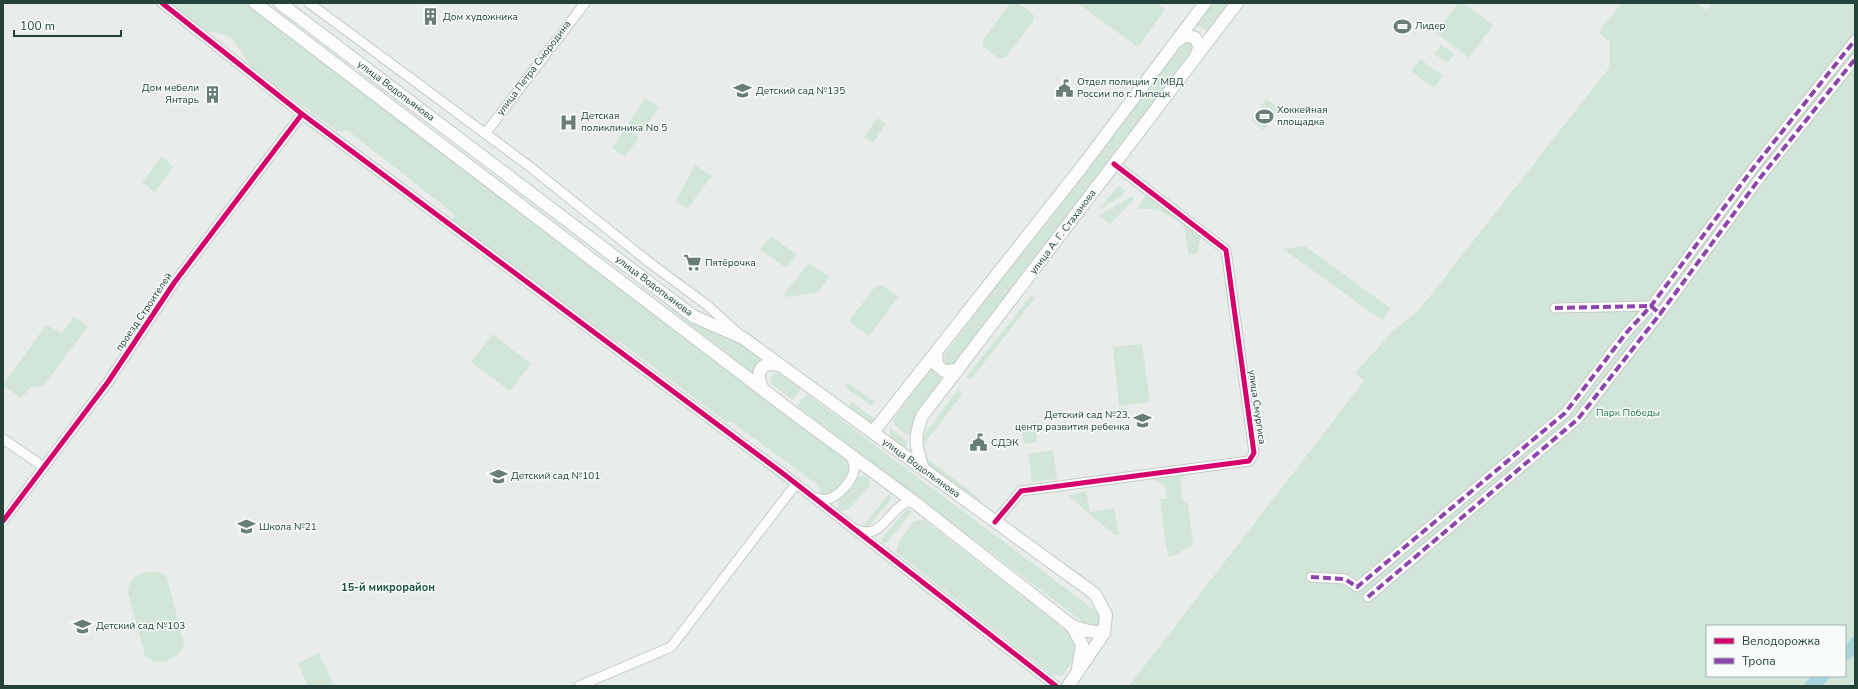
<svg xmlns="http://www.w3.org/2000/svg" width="1858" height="689" viewBox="0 0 1858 689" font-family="'Nunito Sans',sans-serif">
  <rect width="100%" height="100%" fill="#e8edeb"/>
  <g fill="#d1e6d8" fill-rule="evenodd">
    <path d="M 168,3 L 246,3 L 839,453 L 847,460 L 850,466 C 849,479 837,494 825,497 L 820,494 L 819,486 L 732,422 L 726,422 L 619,341 L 613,342 L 454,221 L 453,213 L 347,130 L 337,131 L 252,68 L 233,40 L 226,35 L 206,31 Z"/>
    <path d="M 1010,3 L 1018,3 L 1033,14 L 1034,20 L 1005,58 L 998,58 L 983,46 L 983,40 Z"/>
    <path d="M 1077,3 L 1157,3 L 1165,9 L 1138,47 Z"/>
    <path d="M 1210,3 L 1231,3 L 1210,32 L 1199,26 L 1193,26 Z"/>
    <path d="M 1458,3 L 1463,3 L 1493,25 L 1469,58 L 1436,33 Z"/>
    <path d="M 1622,3 L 1696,3 L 1707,10 L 1712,3 L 1855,3 L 1855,686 L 1129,686 L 1364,381 L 1355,373 L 1393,331 L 1419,310 L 1609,68 L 1610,42 L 1598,32 ZM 1707,626 L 1845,626 L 1845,676 L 1707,676 Z"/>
    <path d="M 1189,40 L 1196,47 L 962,359 L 951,368 L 945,364 L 944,360 L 945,354 L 1180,43 Z"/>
    <path d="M 1441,45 L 1454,54 L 1448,63 L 1434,54 Z"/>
    <path d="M 1420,59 L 1443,76 L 1434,88 L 1411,71 Z"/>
    <path d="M 645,98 L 659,107 L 640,134 L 627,125 Z"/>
    <path d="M 1266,99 L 1280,108 L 1265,129 L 1263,130 L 1251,120 Z"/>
    <path d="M 877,118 L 886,124 L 873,143 L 864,137 Z"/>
    <path d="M 626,128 L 639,137 L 625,157 L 612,148 Z"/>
    <path d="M 162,156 L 173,167 L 155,192 L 142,182 Z"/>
    <path d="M 695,165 L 712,176 L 687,209 L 676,201 Z"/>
    <path d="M 1118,186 L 1126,191 L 1122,196 L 1098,210 Z"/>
    <path d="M 1147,194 L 1201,235 L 1197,254 L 1189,255 L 1184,226 C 1165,212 1160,208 1137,209 Z"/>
    <path d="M 1132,196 L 1135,198 L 1110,224 L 1099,216 Z"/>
    <path d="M 771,236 L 797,255 L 786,268 L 760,249 Z"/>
    <path d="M 1305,246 L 1390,308 L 1383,321 L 1283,249 Z"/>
    <path d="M 809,263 L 829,277 L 818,292 L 787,297 L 784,295 Z"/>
    <path d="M 882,285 L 898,297 L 869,336 L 849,321 L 874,288 Z"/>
    <path d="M 1031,296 L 1035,298 L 971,379 L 968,379 L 967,376 Z"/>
    <path d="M 666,302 L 697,324 L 741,344 L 765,362 L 754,375 L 664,304 Z"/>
    <path d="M 74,317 L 88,326 L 43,386 L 35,388 L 32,386 L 21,398 L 3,385 L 46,325 L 62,333 Z"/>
    <path d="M 493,334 L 531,364 L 510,391 L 471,362 Z"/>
    <path d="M 1142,344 L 1150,402 L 1119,406 L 1113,347 Z"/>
    <path d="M 932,366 L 947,377 L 917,418 L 909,436 L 894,425 L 893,420 Z"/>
    <path d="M 775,373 L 780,374 L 801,389 L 793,400 L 771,384 L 770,379 Z"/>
    <path d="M 848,383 L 875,402 L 872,406 L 845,387 Z"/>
    <path d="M 958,389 L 961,390 L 961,396 L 924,444 L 923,438 L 927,431 Z"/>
    <path d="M 807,394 L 1097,612 L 1101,624 L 1097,628 L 1092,629 L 797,406 Z"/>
    <path d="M 852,402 L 877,421 L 875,424 L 869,422 L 848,407 Z"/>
    <path d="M 1035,422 L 1037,442 L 1024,444 C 1022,431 1021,425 1035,422 Z"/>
    <path d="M 890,428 L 907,441 L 906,448 L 890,437 Z"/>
    <path d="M 1053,450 L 1057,479 L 1032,482 L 1028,454 Z"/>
    <path d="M 928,459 L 980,499 L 979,501 L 967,492 L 962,492 L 930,467 L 925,461 Z"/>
    <path d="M 1185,473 L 1185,476 L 1180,479 L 1183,501 L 1188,504 L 1193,545 L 1175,555 L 1169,557 L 1166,547 L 1160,499 L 1167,499 L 1164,484 L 1155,481 L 1155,477 Z"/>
    <path d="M 863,475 L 869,479 L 871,483 L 869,487 L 848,510 L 841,511 L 838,509 C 837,498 853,479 863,475 Z"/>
    <path d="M 1086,491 L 1090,512 L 1114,508 L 1119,535 L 1115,535 L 1067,495 Z"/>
    <path d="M 889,494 L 892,498 L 867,528 L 862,527 Z"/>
    <path d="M 907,509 L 911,510 L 911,513 L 886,543 L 882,543 L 881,539 Z"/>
    <path d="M 924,520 L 1074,637 C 1080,657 1074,660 1062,676 L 1051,674 L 896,552 L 899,542 L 914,521 Z"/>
    <path d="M 149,572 L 160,572 L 167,577 L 184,644 C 180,659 158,669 145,656 L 128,592 C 129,578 136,575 149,572 Z"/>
    <path d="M 319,653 L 334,686 L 308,686 L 298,663 Z"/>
  </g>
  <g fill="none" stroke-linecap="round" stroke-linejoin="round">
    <g stroke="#a9d4db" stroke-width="13">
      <path d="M 1845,655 L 1855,644"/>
      <path d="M 1811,686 L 1823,676"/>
    </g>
    <defs>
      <g id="street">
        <path d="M 162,3 L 302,114 L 781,472 L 1056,686"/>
        <path d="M 309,3 L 529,166 L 650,263 L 707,305 L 739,334"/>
        <path d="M 485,134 L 585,3"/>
        <path d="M 1555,308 L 1651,306 L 1660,314 L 1760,178 L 1855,59"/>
        <path d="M 3,439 L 44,467"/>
        <path d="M 815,498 C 819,498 824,500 828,499 C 838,497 852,481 854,471 C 855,466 852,460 851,455"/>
        <path d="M 3,521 L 108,382 L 174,283 L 302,114"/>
        <path d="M 995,522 L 1021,491 L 1249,461 L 1254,453 L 1226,250 L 1114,164"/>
        <path d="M 858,530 C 884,541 890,503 913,501"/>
        <path d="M 1311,577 L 1345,579 L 1357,587 L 1565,413 L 1627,332 L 1651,306 L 1754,167 L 1855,40"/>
        <path d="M 1368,597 L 1578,419 L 1660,314"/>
        <path d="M 579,686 L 671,647 L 796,484"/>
      </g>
      <g id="secondary">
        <path d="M 255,3 L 795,414 L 913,501 L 1072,626 L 1082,644 L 1078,669"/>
        <path d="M 280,3 L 693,316 L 743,338 L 1095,594 L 1106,615 L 1104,633 L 1068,686"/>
        <path d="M 1176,42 L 1186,35 L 1195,38 L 1200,47 L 1196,56"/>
        <path d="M 936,353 L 937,365 L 944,371 L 958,370"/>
        <path d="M 764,391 C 754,374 759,361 780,365"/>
        <path d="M 873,432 L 1084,164 L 1205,3"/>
        <path d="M 923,469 C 916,445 913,441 922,416 L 1237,3"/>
        <path d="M 1072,626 L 1088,631 L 1104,633"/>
      </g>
    </defs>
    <use href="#street" stroke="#c5cac8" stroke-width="11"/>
    <use href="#secondary" stroke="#c3cbc8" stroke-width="14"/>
    <use href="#street" stroke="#fcfcfc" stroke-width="9"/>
    <use href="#secondary" stroke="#fcfcfc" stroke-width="12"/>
    <g stroke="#8e44ad" stroke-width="4" stroke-dasharray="8 4" stroke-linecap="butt">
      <path d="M 1555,308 L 1651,306 L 1660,314 L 1760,178 L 1855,59"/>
      <path d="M 1311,577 L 1345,579 L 1357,587 L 1565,413 L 1627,332 L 1651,306 L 1754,167 L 1855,40"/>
      <path d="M 1368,597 L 1578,419 L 1660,314"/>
    </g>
    <defs>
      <g id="cycleway">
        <path d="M 162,3 L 302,114 L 781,472 L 1056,686"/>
        <path d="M 3,521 L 108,382 L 174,283 L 302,114"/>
        <path d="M 995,522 L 1021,491 L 1249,461 L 1254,453 L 1226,250 L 1114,164"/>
      </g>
    </defs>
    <use href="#cycleway" stroke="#f7fbf9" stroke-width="8"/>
    <use href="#cycleway" stroke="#d6006c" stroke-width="5"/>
  </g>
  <defs>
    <symbol id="building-bare" viewBox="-9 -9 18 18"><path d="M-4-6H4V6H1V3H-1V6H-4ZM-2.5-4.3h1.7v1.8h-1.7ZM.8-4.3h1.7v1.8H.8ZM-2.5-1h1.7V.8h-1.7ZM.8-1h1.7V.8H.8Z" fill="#697e78" stroke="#f7fbf9" stroke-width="2.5" paint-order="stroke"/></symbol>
    <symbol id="stadium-bare" viewBox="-9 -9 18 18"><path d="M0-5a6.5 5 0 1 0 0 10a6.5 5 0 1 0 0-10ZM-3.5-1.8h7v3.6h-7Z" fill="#697e78" stroke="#f7fbf9" stroke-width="2.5" paint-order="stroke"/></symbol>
    <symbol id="civic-bare" viewBox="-9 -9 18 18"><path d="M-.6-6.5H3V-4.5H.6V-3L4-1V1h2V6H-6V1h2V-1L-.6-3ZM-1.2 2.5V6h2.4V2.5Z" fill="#697e78" stroke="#f7fbf9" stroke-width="2.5" paint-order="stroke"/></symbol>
    <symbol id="school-bare" viewBox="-9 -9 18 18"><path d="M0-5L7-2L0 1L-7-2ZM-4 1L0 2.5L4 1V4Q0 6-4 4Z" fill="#697e78" stroke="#f7fbf9" stroke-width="2.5" paint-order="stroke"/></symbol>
    <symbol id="hospital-bare" viewBox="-9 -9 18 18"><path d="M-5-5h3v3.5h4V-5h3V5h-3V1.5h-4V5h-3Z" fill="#697e78" stroke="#f7fbf9" stroke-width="2.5" paint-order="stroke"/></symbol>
    <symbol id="supermarket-bare" viewBox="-9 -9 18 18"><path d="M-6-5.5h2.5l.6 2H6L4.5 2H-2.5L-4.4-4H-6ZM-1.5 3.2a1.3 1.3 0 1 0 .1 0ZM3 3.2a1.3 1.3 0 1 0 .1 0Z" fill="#697e78" stroke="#f7fbf9" stroke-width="2.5" paint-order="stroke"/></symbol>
  </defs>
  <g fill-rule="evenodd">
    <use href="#building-bare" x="418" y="4" width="25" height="25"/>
    <use href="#stadium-bare" x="1390" y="14" width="25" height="25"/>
    <use href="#civic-bare" x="1052" y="76" width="25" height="25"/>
    <use href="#school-bare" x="730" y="78" width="25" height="25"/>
    <use href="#building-bare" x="200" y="82" width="25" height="25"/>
    <use href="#stadium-bare" x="1252" y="104" width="25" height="25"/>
    <use href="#hospital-bare" x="556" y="110" width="25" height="25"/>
    <use href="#supermarket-bare" x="680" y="250" width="25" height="25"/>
    <use href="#school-bare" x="1130" y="408" width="25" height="25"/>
    <use href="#civic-bare" x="966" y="430" width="25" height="25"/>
    <use href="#school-bare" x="486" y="464" width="25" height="25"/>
    <use href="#school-bare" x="234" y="514" width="25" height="25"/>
    <use href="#school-bare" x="70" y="614" width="25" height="25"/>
  </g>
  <g text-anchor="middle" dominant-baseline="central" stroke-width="3" stroke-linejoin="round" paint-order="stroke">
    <g font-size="10" fill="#24423a" stroke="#f7fbf9" text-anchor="start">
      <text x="443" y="17">Дом художника</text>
      <text x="1415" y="26">Лидер</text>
      <text x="1077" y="82">Отдел полиции 7 МВД<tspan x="1077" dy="12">России по г. Липецк</tspan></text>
      <text x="199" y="88" text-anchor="end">Дом мебели<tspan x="199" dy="12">Янтарь</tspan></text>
      <text x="756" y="91">Детский сад №135</text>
      <text x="1277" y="110">Хоккейная<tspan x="1277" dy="12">площадка</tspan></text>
      <text x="581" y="116">Детская<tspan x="581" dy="12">поликлиника No 5</tspan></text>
      <text x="705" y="263">Пятёрочка</text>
      <text x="1130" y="415" text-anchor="end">Детский сад №23,<tspan x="1130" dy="12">центр развития ребенка</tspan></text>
      <text x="991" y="443">СДЭК</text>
      <text x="511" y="476">Детский сад №101</text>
      <text x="259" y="527">Школа №21</text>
      <text x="96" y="626">Детский сад №103</text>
    </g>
    <g font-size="10" fill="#24423a" stroke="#f7fbf9">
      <text transform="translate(534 68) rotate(-53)">улица Петра Смородина</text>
      <text transform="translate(396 91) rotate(37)">улица Водопьянова</text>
      <text transform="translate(1063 232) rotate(-53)">улица А. Г. Стаханова</text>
      <text transform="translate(654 286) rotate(37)">улица Водопьянова</text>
      <text transform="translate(144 312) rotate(-56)">проезд Строителей</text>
      <text transform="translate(1257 407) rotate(82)">улица Смургиса</text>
      <text transform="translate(921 468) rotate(36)">улица Водопьянова</text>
    </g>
    <g font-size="10" fill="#2d7a4b" stroke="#f7fbf9">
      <text x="1628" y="413">Парк Победы</text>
    </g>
    <g font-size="11" font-weight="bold" fill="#1f5548" stroke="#f7fbf9">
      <text x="388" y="587">15-й микрорайон</text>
    </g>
  </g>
  <rect width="1858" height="689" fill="none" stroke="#24423a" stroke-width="8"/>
  <rect x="1706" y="625" width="140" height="52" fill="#f7fbf9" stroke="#a3b1ad"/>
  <rect x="1714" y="638" width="20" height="6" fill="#d6006c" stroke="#a3b1ad"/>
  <text x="1742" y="645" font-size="12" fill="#24423a">Велодорожка</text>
  <rect x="1714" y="658" width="20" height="6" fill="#8e44ad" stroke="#a3b1ad"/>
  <text x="1742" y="665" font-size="12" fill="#24423a">Тропа</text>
  <path d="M14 30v6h107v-6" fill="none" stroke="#24423a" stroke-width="2"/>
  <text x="20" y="30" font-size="12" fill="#24423a" stroke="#f7fbf9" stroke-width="3" paint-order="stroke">100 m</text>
</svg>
